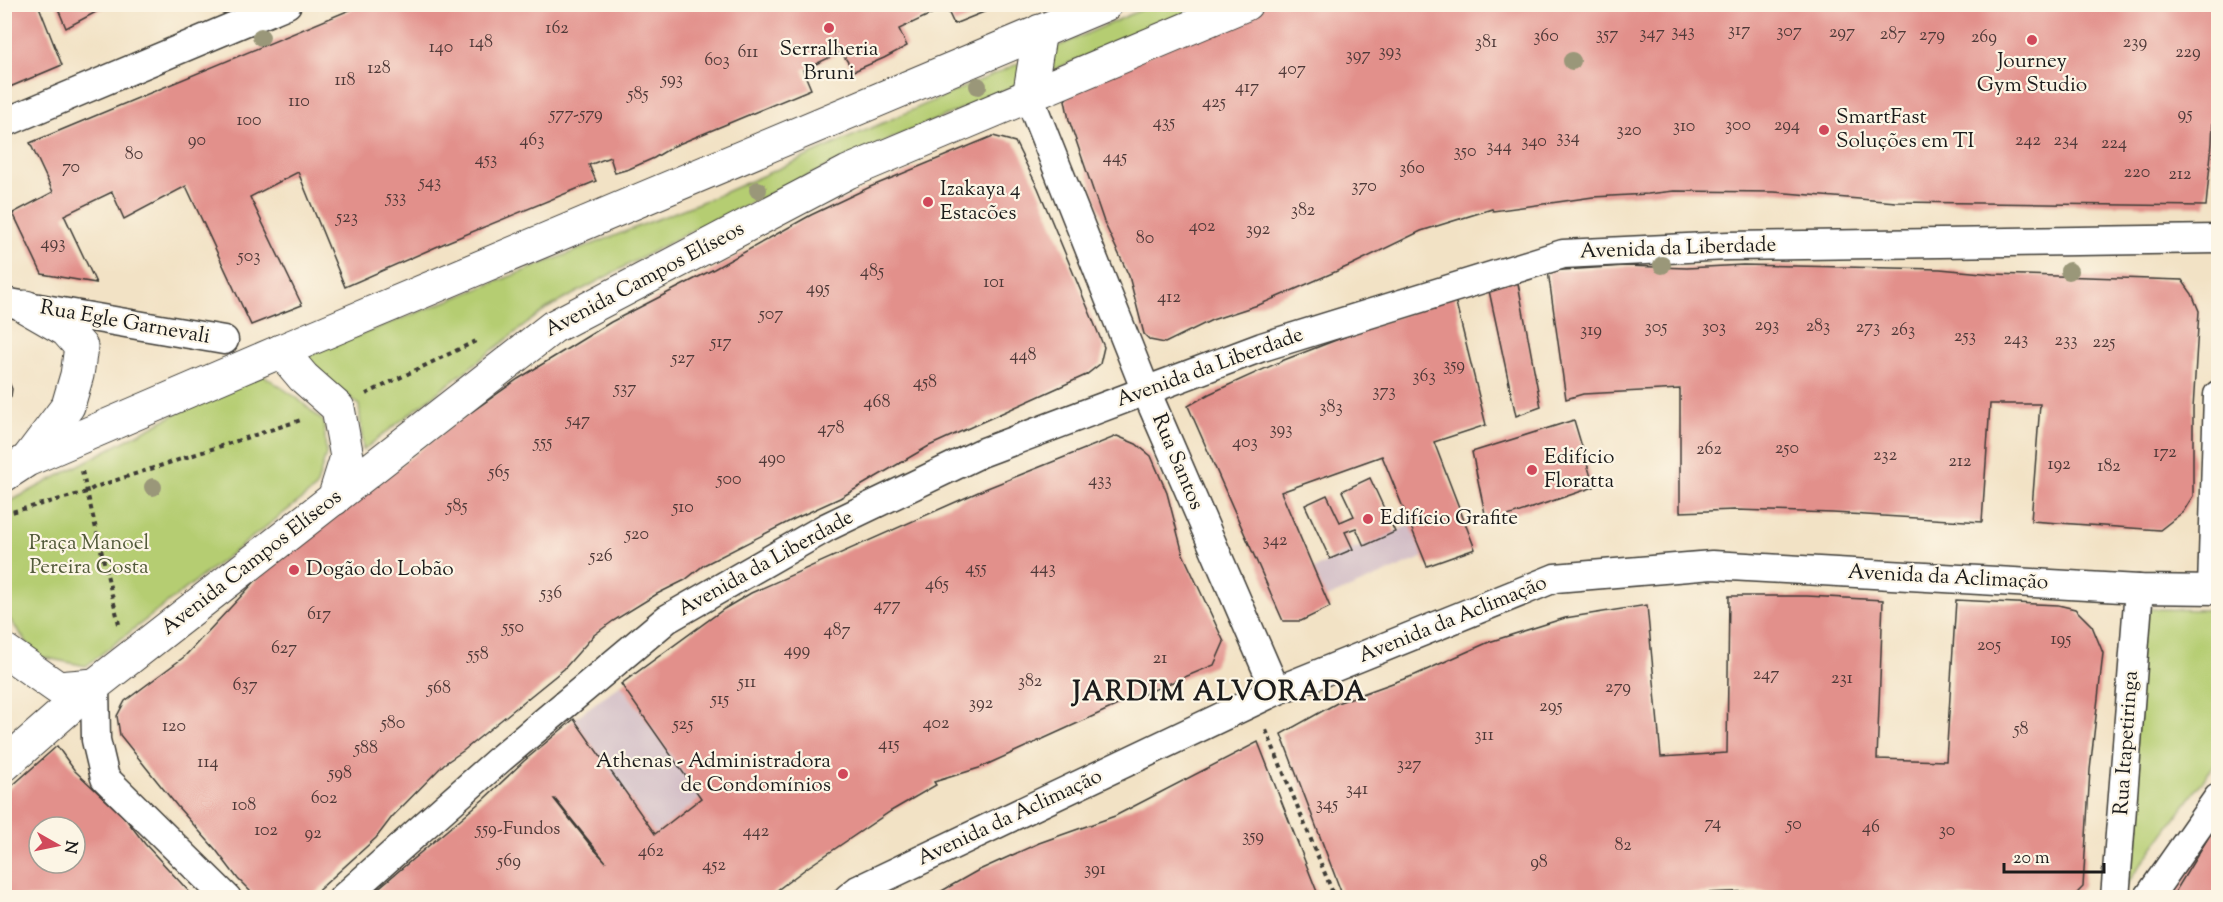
<svg xmlns="http://www.w3.org/2000/svg" width="2223" height="902" viewBox="0 0 2223 902" font-family="'Sorts Mill Goudy',serif">
  <rect width="100%" height="100%" fill="#fcf5e5"/>
  <filter id="ink" filterUnits="userSpaceOnUse"><feTurbulence type="fractalNoise" baseFrequency=".0167" numOctaves="2"/><feDisplacementMap in="SourceGraphic" scale="12" xChannelSelector="R" yChannelSelector="G"/><feConvolveMatrix kernelMatrix="1 2 1 2 8 2 1 2 1" color-interpolation-filters="sRGB"/></filter>
  <filter id="wash" filterUnits="userSpaceOnUse"><feTurbulence type="fractalNoise" baseFrequency=".008" numOctaves="4" result="noise"/><feDisplacementMap in="SourceGraphic" scale="24" xChannelSelector="R" yChannelSelector="G"/><feGaussianBlur stdDeviation="1.35" result="paint"/><feColorMatrix in="noise" values="0 0 0 0 0 0 0 0 0 0 0 0 0 0 0 0 0 1.4 0 .05"/><feComposite in="paint" operator="in"/></filter>
  <g filter="url(#wash)">
    <rect width="100%" height="100%" fill="#f2e2c5"/>
    <g fill="#d2bdc6">
      <path d="M 1411,524 L 1424,557 L 1326,598 L 1314,569 L 1353,549 L 1364,546 Z"/>
      <path d="M 621,684 L 701,798 L 655,834 L 574,719 Z"/>
    </g>
    <g fill="#b5cd72" stroke="#687447" stroke-width="1.5">
      <path d="M 1152,5 L 1205,5 L 846,158 L 693,230 L 546,309 L 363,450 L 359,405 L 320,372 L 298,359 L 714,197 Z"/>
      <path d="M 257,371 L 297,398 L 324,422 L 326,454 L 316,488 L 86,666 L 37,656 L 5,613 L 5,504 Z"/>
      <path d="M 2143,609 L 2218,610 L 2218,760 L 2118,896 Z"/>
    </g>
    <g id="blocks">
      <g fill="#e2908b" fill-rule="evenodd">
        <path d="M 5,4 L 38,4 L 62,65 L 5,89 Z"/>
        <path d="M 56,4 L 111,4 L 66,28 Z"/>
        <path d="M 364,4 L 1004,4 L 954,24 L 946,7 L 899,29 L 907,46 L 884,58 L 854,71 L 841,52 L 803,70 L 811,89 L 674,146 L 654,158 L 629,169 L 615,173 L 610,157 L 589,165 L 596,181 L 445,243 L 345,287 L 298,172 L 250,197 L 302,305 L 251,325 L 186,186 L 124,219 L 112,192 L 64,215 L 96,283 L 42,274 L 13,213 L 53,192 L 30,143 Z"/>
        <path d="M 1264,4 L 2218,4 L 2212,143 L 2206,206 L 1896,202 L 1774,192 L 1674,191 L 1648,194 L 1593,197 L 1493,211 L 1492,209 L 1421,231 L 1351,265 L 1261,304 L 1212,320 L 1165,343 L 1150,340 L 1144,334 L 1129,276 L 1104,222 L 1069,120 L 1065,100 L 1075,88 Z"/>
        <path d="M 993,136 L 1015,142 L 1038,188 L 1104,347 L 1100,364 L 1086,375 L 929,446 L 840,498 L 794,519 L 704,565 L 685,580 L 657,594 L 613,621 L 594,635 L 564,669 L 463,751 L 444,764 L 392,817 L 376,838 L 311,897 L 256,897 L 238,879 L 216,850 L 177,806 L 120,735 L 117,716 L 125,701 L 184,657 L 260,576 L 446,430 L 518,379 L 611,322 L 714,269 L 811,215 L 870,187 Z"/>
        <path d="M 1743,265 L 1940,269 L 1993,274 L 2182,280 L 2192,294 L 2199,311 L 2193,409 L 2193,496 L 2183,512 L 2160,530 L 2031,521 L 2040,404 L 1990,404 L 1982,522 L 1833,513 L 1735,510 L 1680,512 L 1680,389 L 1583,394 L 1566,399 L 1548,271 L 1625,266 L 1687,268 Z"/>
        <path d="M 1517,278 L 1541,407 L 1516,416 L 1488,286 Z"/>
        <path d="M 1454,295 L 1486,425 L 1434,442 L 1475,549 L 1427,566 L 1382,456 L 1281,492 L 1330,607 L 1301,621 L 1283,621 L 1188,406 L 1209,394 L 1284,360 Z"/>
        <path d="M 5,379 L 9,382 L 12,389 L 11,396 L 5,401 Z"/>
        <path d="M 1574,420 L 1594,487 L 1487,523 L 1472,452 Z"/>
        <path d="M 1117,436 L 1136,444 L 1151,456 L 1167,493 L 1183,554 L 1224,642 L 1214,665 L 1122,703 L 979,768 L 934,782 L 936,785 L 891,811 L 808,867 L 768,897 L 368,897 L 485,798 L 524,761 L 574,719 L 655,834 L 701,798 L 621,684 L 724,609 L 751,593 L 985,489 ZM 554,799 L 555,799 L 606,862 L 591,846 Z"/>
        <path d="M 1370,478 L 1395,532 L 1364,546 L 1356,528 L 1345,532 L 1353,549 L 1330,559 L 1305,505 L 1327,495 L 1340,522 L 1354,516 L 1342,491 Z"/>
        <path d="M 1729,596 L 1807,596 L 1883,600 L 1877,759 L 1946,761 L 1956,600 L 2058,605 L 2075,609 L 2092,626 L 2103,653 L 2090,770 L 2083,887 L 2073,897 L 1838,897 L 1754,891 L 1679,894 L 1669,897 L 1343,897 L 1281,734 L 1337,703 L 1415,675 L 1489,642 L 1565,618 L 1647,605 L 1661,757 L 1727,753 Z"/>
        <path d="M 1258,742 L 1319,897 L 931,897 L 977,871 L 1039,843 L 1115,816 Z"/>
        <path d="M 57,746 L 75,771 L 125,818 L 145,844 L 194,897 L 4,897 L 4,793 ZM 39,827 L 75,827 L 75,863 L 39,863 Z"/>
        <path d="M 2218,823 L 2218,897 L 2172,897 L 2214,828 Z"/>
      </g>
    </g>
  </g>
  <g filter="url(#ink)">
    <use href="#blocks" fill-opacity="0" stroke="#3c3a35" stroke-width="1.5"/>
    <g fill="none" stroke-linecap="round" stroke-linejoin="round">
      <defs>
        <g id="street">
          <path d="M 1029,97 L 1146,391 L 1276,691"/>
          <path d="M 4,123 L 287,4"/>
          <path d="M 4,302 L 224,340"/>
          <path d="M 2212,589 L 2218,395"/>
          <path d="M 95,685 L 96,740 L 105,778 L 227,898"/>
          <path d="M 343,898 L 501,758 L 667,619 L 827,527 L 981,453 L 1262,347 L 1563,254 L 1728,246 L 2218,239"/>
          <path d="M 848,898 L 858,890 L 1276,691 L 1555,578 L 1712,565 L 2139,589 L 2218,590"/>
          <path d="M 2115,898 L 2139,589"/>
          <path d="M 2148,898 L 2218,798"/>
        </g>
        <g id="secondary">
          <path d="M 1029,97 L 1040,31"/>
          <path d="M 26,307 L 66,330 L 81,347 L 77,375 L 68,406 L 28,459"/>
          <path d="M 281,351 L 303,377 L 338,408 L 347,457 L 334,499"/>
          <path d="M 4,475 L 27,460 L 281,351 L 1106,4"/>
          <path d="M 4,650 L 58,688 L 95,685"/>
          <path d="M 4,765 L 95,685 L 553,327 L 848,172 L 1246,4"/>
        </g>
      </defs>
      <use href="#street" stroke="#3c3a35" stroke-width="31"/>
      <use href="#secondary" stroke="#3c3a35" stroke-width="35"/>
      <g stroke="#3c3a35" stroke-width="4" stroke-dasharray="4.5 4.5" stroke-linecap="butt">
        <path d="M 366,394 L 478,340"/>
        <path d="M 82,471 L 119,624"/>
        <path d="M 4,514 L 87,492 L 95,487 L 301,420"/>
        <path d="M 1266,730 L 1335,898"/>
      </g>
      <use href="#street" stroke="#fff" stroke-width="28"/>
      <use href="#secondary" stroke="#fff" stroke-width="33"/>
    </g>
    <g fill="#9a9779">
      <circle cx="261" cy="37" r="9"/>
      <circle cx="1572" cy="61" r="9"/>
      <circle cx="978" cy="86" r="9"/>
      <circle cx="758" cy="190" r="9"/>
      <circle cx="1662" cy="265" r="9"/>
      <circle cx="2069" cy="271" r="9"/>
      <circle cx="153" cy="487" r="9"/>
    </g>
  </g>
  <g fill="#d1495b" stroke="#fcf5e5" stroke-width="2">
    <circle cx="829" cy="28" r="6"/>
    <circle cx="2032" cy="40" r="6"/>
    <circle cx="1824" cy="130" r="6"/>
    <circle cx="928" cy="202" r="6"/>
    <circle cx="1532" cy="470" r="6"/>
    <circle cx="1368" cy="519" r="6"/>
    <circle cx="294" cy="570" r="6"/>
    <circle cx="843" cy="774" r="6"/>
  </g>
  <g text-anchor="middle" dominant-baseline="central" stroke-width="4.5" stroke-linejoin="round" paint-order="stroke">
    <g font-size="18" fill="#4e3938">
      <text x="557" y="29">162</text>
      <text x="1739" y="31">317</text>
      <text x="1683" y="32">343</text>
      <text x="1789" y="32">307</text>
      <text x="1842" y="33">297</text>
      <text x="1652" y="34">347</text>
      <text x="1607" y="35">357</text>
      <text x="1893" y="35">287</text>
      <text x="1932" y="36">279</text>
      <text x="1546" y="37">360</text>
      <text x="1984" y="38">269</text>
      <text x="481" y="43">148</text>
      <text x="1486" y="43">381</text>
      <text x="2135" y="43">239</text>
      <text x="441" y="48">140</text>
      <text x="1390" y="52">393</text>
      <text x="748" y="53">611</text>
      <text x="2188" y="53">229</text>
      <text x="1358" y="56">397</text>
      <text x="717" y="61">603</text>
      <text x="379" y="69">128</text>
      <text x="1292" y="70">407</text>
      <text x="672" y="80">593</text>
      <text x="345" y="81">118</text>
      <text x="1247" y="88">417</text>
      <text x="638" y="95">585</text>
      <text x="299" y="102">110</text>
      <text x="1214" y="103">425</text>
      <text x="576" y="115">577-579</text>
      <text x="2185" y="115">95</text>
      <text x="249" y="121">100</text>
      <text x="1164" y="123">435</text>
      <text x="1738" y="126">300</text>
      <text x="1787" y="126">294</text>
      <text x="1684" y="127">310</text>
      <text x="1629" y="131">320</text>
      <text x="1568" y="138">334</text>
      <text x="197" y="141">90</text>
      <text x="532" y="141">463</text>
      <text x="2028" y="141">242</text>
      <text x="2066" y="141">234</text>
      <text x="1534" y="142">340</text>
      <text x="2114" y="144">224</text>
      <text x="1499" y="147">344</text>
      <text x="1465" y="152">350</text>
      <text x="134" y="155">80</text>
      <text x="1115" y="158">445</text>
      <text x="486" y="160">453</text>
      <text x="71" y="168">70</text>
      <text x="1412" y="169">360</text>
      <text x="2137" y="173">220</text>
      <text x="2180" y="175">212</text>
      <text x="430" y="183">543</text>
      <text x="1364" y="187">370</text>
      <text x="396" y="198">533</text>
      <text x="1303" y="211">382</text>
      <text x="347" y="218">523</text>
      <text x="1202" y="227">402</text>
      <text x="1258" y="230">392</text>
      <text x="1145" y="239">80</text>
      <text x="53" y="244">493</text>
      <text x="249" y="257">503</text>
      <text x="872" y="272">485</text>
      <text x="994" y="283">101</text>
      <text x="818" y="289">495</text>
      <text x="1169" y="298">412</text>
      <text x="771" y="315">507</text>
      <text x="1767" y="326">293</text>
      <text x="1818" y="327">283</text>
      <text x="1656" y="328">305</text>
      <text x="1714" y="328">303</text>
      <text x="1868" y="328">273</text>
      <text x="1591" y="331">319</text>
      <text x="1903" y="331">263</text>
      <text x="1965" y="337">253</text>
      <text x="2016" y="340">243</text>
      <text x="2066" y="341">233</text>
      <text x="721" y="343">517</text>
      <text x="2104" y="343">225</text>
      <text x="1023" y="356">448</text>
      <text x="683" y="359">527</text>
      <text x="1454" y="366">359</text>
      <text x="1424" y="377">363</text>
      <text x="925" y="383">458</text>
      <text x="625" y="389">537</text>
      <text x="1384" y="392">373</text>
      <text x="877" y="403">468</text>
      <text x="1331" y="408">383</text>
      <text x="578" y="421">547</text>
      <text x="831" y="429">478</text>
      <text x="1281" y="430">393</text>
      <text x="543" y="443">555</text>
      <text x="1245" y="443">403</text>
      <text x="1787" y="449">250</text>
      <text x="1709" y="450">262</text>
      <text x="2165" y="453">172</text>
      <text x="1885" y="456">232</text>
      <text x="772" y="459">490</text>
      <text x="1960" y="462">212</text>
      <text x="2059" y="465">192</text>
      <text x="2109" y="467">182</text>
      <text x="499" y="473">565</text>
      <text x="729" y="480">500</text>
      <text x="1100" y="481">433</text>
      <text x="457" y="507">585</text>
      <text x="683" y="508">510</text>
      <text x="637" y="535">520</text>
      <text x="1275" y="541">342</text>
      <text x="601" y="557">526</text>
      <text x="976" y="569">455</text>
      <text x="1043" y="569">443</text>
      <text x="937" y="585">465</text>
      <text x="551" y="594">536</text>
      <text x="887" y="606">477</text>
      <text x="319" y="615">617</text>
      <text x="513" y="628">550</text>
      <text x="837" y="631">487</text>
      <text x="2061" y="640">195</text>
      <text x="1989" y="646">205</text>
      <text x="284" y="649">627</text>
      <text x="797" y="651">499</text>
      <text x="478" y="655">558</text>
      <text x="1160" y="659">21</text>
      <text x="1766" y="675">247</text>
      <text x="1842" y="679">231</text>
      <text x="1030" y="682">382</text>
      <text x="747" y="683">511</text>
      <text x="245" y="686">637</text>
      <text x="1618" y="688">279</text>
      <text x="439" y="689">568</text>
      <text x="720" y="700">515</text>
      <text x="981" y="704">392</text>
      <text x="1551" y="707">295</text>
      <text x="393" y="724">580</text>
      <text x="936" y="724">402</text>
      <text x="683" y="725">525</text>
      <text x="174" y="727">120</text>
      <text x="2021" y="730">58</text>
      <text x="1484" y="736">311</text>
      <text x="889" y="745">415</text>
      <text x="366" y="749">588</text>
      <text x="208" y="763">114</text>
      <text x="1409" y="765">327</text>
      <text x="340" y="774">598</text>
      <text x="1357" y="790">341</text>
      <text x="324" y="799">602</text>
      <text x="1327" y="805">345</text>
      <text x="244" y="806">108</text>
      <text x="1713" y="824">74</text>
      <text x="1794" y="825">50</text>
      <text x="1871" y="828">46</text>
      <text x="518" y="830">559-Fundos</text>
      <text x="266" y="831">102</text>
      <text x="1947" y="831">30</text>
      <text x="756" y="832">442</text>
      <text x="313" y="834">92</text>
      <text x="1253" y="837">359</text>
      <text x="1623" y="846">82</text>
      <text x="651" y="852">462</text>
      <text x="509" y="862">569</text>
      <text x="1539" y="863">98</text>
      <text x="714" y="866">452</text>
      <text x="1095" y="870">391</text>
    </g>
    <g font-size="21" fill="#1c1c1c" stroke="#fcf5e5" text-anchor="start">
      <text x="829" y="50" text-anchor="middle">Serralheria<tspan x="829" dy="24">Bruni</tspan></text>
      <text x="2032" y="62" text-anchor="middle">Journey<tspan x="2032" dy="24">Gym Studio</tspan></text>
      <text x="1836" y="118">SmartFast<tspan x="1836" dy="24">Soluções em TI</tspan></text>
      <text x="940" y="190">Izakaya 4<tspan x="940" dy="24">Estacões</tspan></text>
      <text x="1544" y="458">Edifício<tspan x="1544" dy="24">Floratta</tspan></text>
      <text x="1380" y="519">Edifício Grafite</text>
      <text x="306" y="570">Dogão do Lobão</text>
      <text x="831" y="762" text-anchor="end">Athenas - Administradora<tspan x="831" dy="24">de Condomínios</tspan></text>
    </g>
    <g font-size="21" fill="#1c1c1c" stroke="#fcf5e5">
      <text transform="translate(1678 249) rotate(-2)">Avenida da Liberdade</text>
      <text transform="translate(645 280) rotate(-28)">Avenida Campos Elíseos</text>
      <text transform="translate(125 323) rotate(10)">Rua Egle Garnevali</text>
      <text transform="translate(1210 368) rotate(-20)">Avenida da Liberdade</text>
      <text transform="translate(1177 462) rotate(67)">Rua Santos</text>
      <text transform="translate(252 563) rotate(-38)">Avenida Campos Elíseos</text>
      <text transform="translate(766 564) rotate(-29)">Avenida da Liberdade</text>
      <text transform="translate(1948 578) rotate(3)">Avenida da Aclimação</text>
      <text transform="translate(1453 620) rotate(-22)">Avenida da Aclimação</text>
      <text transform="translate(2127 743) rotate(-86)">Rua Itapetiringa</text>
      <text transform="translate(1010 818) rotate(-25)">Avenida da Aclimação</text>
    </g>
    <g font-size="21" fill="#525a3a" stroke="#fcf5e5">
      <text x="89" y="544">Praça Manoel<tspan x="89" dy="24">Pereira Costa</tspan></text>
    </g>
    <g font-size="27" font-weight="bold" letter-spacing="1.5" fill="#1c1c1c" stroke="#fcf5e5">
      <text x="1220" y="693">JARDIM ALVORADA</text>
    </g>
  </g>
  <rect width="2223" height="902" fill="none" stroke="#fcf5e5" stroke-width="24"/>
  <g transform="translate(57 845) rotate(99)"><circle r="28" fill="#fcf5e5" stroke="#a29e95" stroke-width="1.5"/>
  <path d="M0-4.5L10 22L0 15L-10 22Z" fill="#d1495b"/>
  <text y="-9" font-size="16" font-weight="bold" text-anchor="middle" fill="#1c1c1c">N</text>
  </g>
  <path d="M2004 863v9h100v-9" fill="none" stroke="#1c1c1c" stroke-width="3"/>
  <text x="2013" y="863" font-size="18" fill="#1c1c1c" stroke="#fcf5e5" stroke-width="4.5" paint-order="stroke">20 m</text>
</svg>
